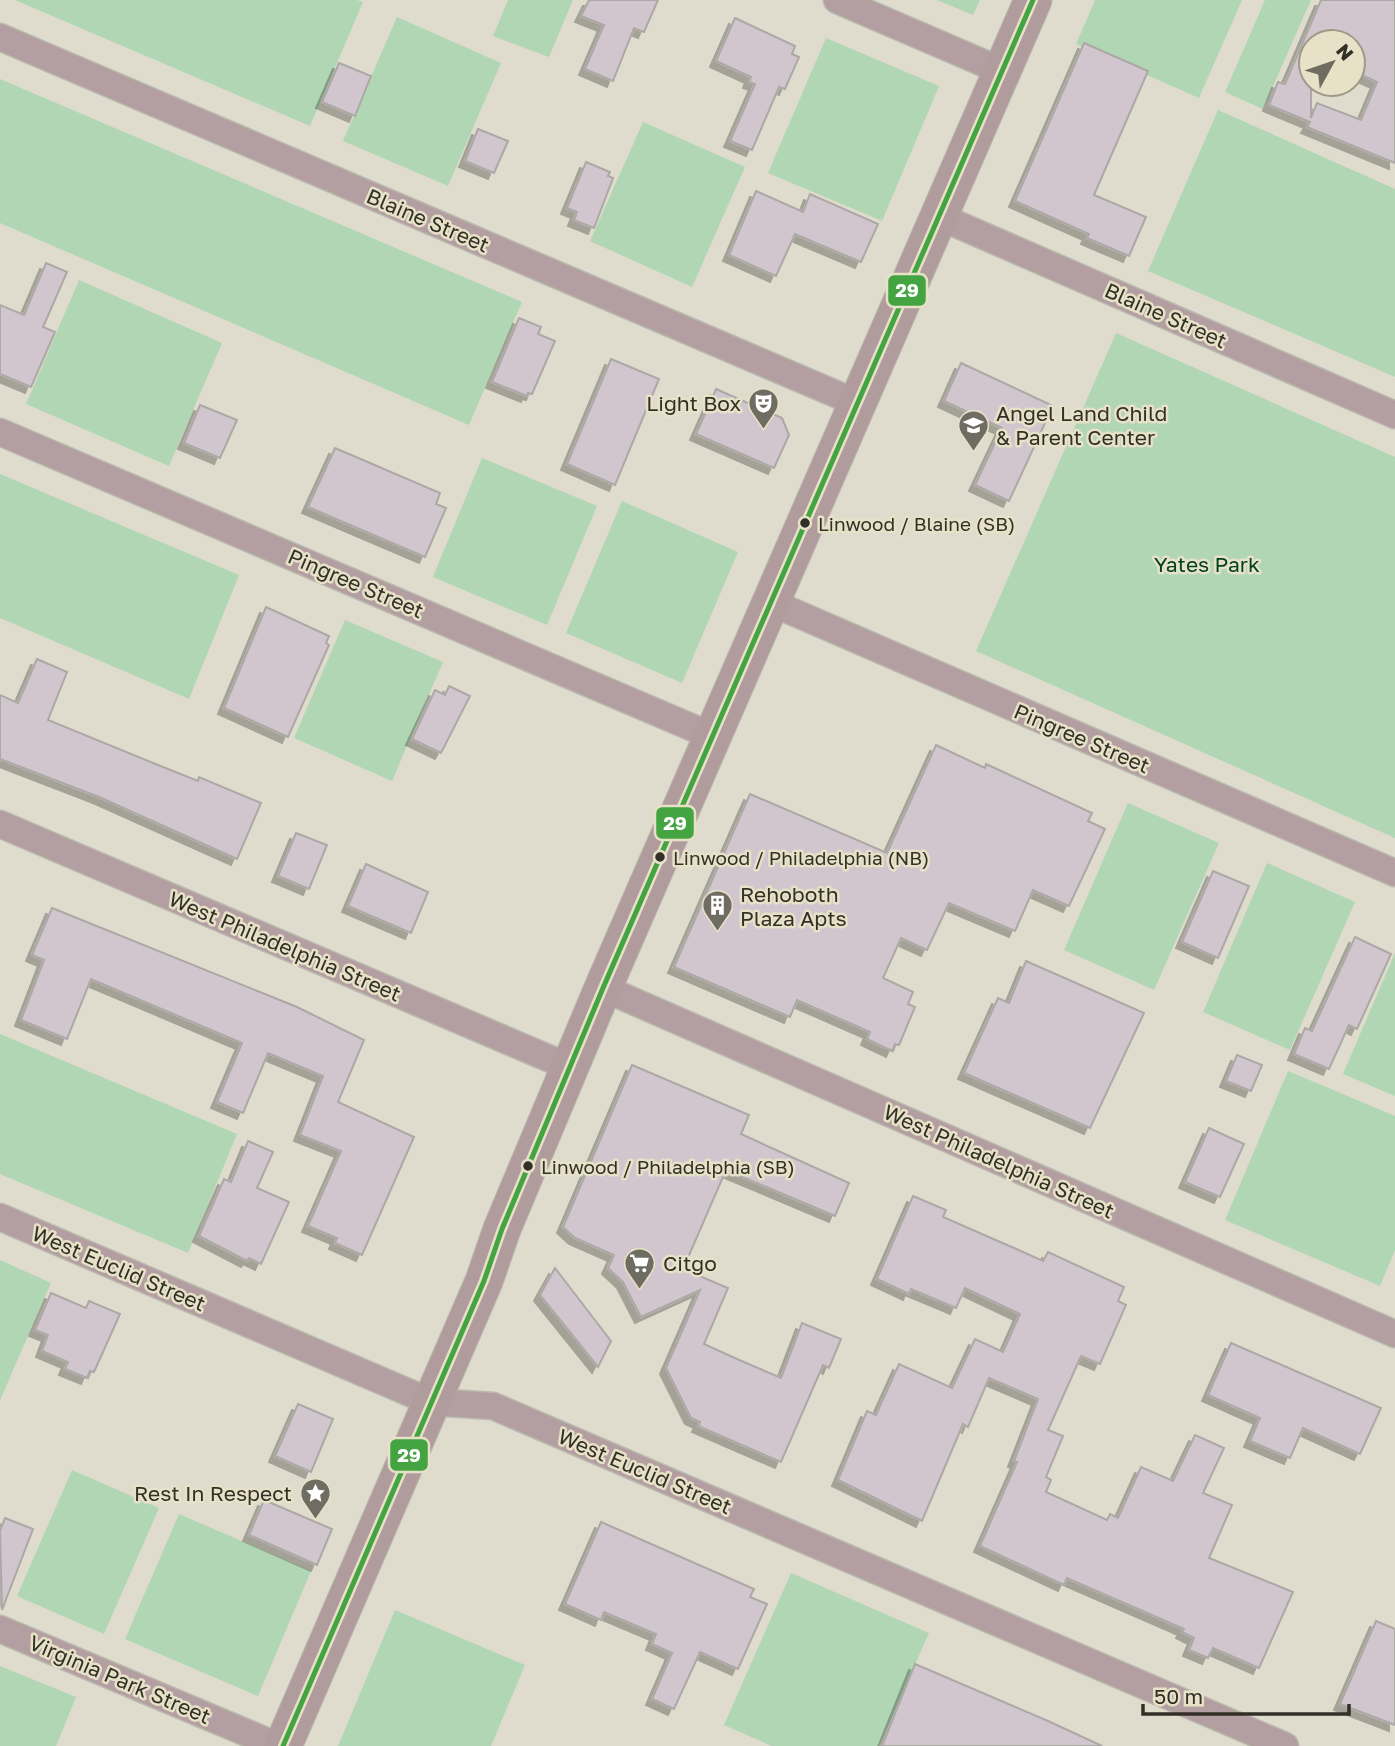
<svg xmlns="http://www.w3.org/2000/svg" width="1395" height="1746" viewBox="0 0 1395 1746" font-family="'Golos Text',sans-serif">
  <defs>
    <filter id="shadow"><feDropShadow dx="-6" dy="6" stdDeviation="0" flood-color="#0004"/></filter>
  </defs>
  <rect width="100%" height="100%" fill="#dfdcce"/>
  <g fill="#b0d6b4">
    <path d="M 15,0 L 357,0 L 363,2 L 310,126 Z"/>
    <path d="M 508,0 L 573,0 L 549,57 L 493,36 Z"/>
    <path d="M 937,0 L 980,0 L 973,15 Z"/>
    <path d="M 1095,0 L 1242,0 L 1199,98 L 1076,44 Z"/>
    <path d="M 1265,0 L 1311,0 L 1263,109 L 1225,92 Z"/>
    <path d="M 397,17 L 501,63 L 448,186 L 343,141 Z"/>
    <path d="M 826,38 L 939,86 L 882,221 L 768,173 Z"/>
    <path d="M 0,79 L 522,302 L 469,425 L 0,223 Z"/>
    <path d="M 1218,110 L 1395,189 L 1395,377 L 1148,271 Z"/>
    <path d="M 643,122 L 745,167 L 692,287 L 590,241 Z"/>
    <path d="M 79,280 L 222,343 L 169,466 L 26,404 Z"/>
    <path d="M 1116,333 L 1395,457 L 1395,838 L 976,651 Z"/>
    <path d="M 482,458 L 597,506 L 547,625 L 433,577 Z"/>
    <path d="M 0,474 L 239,575 L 189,699 L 0,618 Z"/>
    <path d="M 622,501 L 738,552 L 682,683 L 566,633 Z"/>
    <path d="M 345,620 L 443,662 L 392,781 L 294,738 Z"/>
    <path d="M 1128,803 L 1219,843 L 1154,990 L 1064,950 Z"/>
    <path d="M 1267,863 L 1355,902 L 1290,1050 L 1203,1012 Z"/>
    <path d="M 1395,953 L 1395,1096 L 1343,1074 Z"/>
    <path d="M 0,1034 L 237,1134 L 188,1253 L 0,1174 Z"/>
    <path d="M 1288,1071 L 1395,1116 L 1395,1250 L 1380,1286 L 1225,1220 Z"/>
    <path d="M 0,1260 L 51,1283 L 0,1400 Z"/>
    <path d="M 72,1470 L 159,1508 L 104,1634 L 17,1596 Z"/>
    <path d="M 179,1514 L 311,1571 L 258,1696 L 125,1639 Z"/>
    <path d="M 791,1573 L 929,1633 L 879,1746 L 772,1746 L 724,1725 Z"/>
    <path d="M 395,1610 L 525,1665 L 491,1746 L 338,1746 Z"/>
    <path d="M 0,1666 L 76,1697 L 56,1746 L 0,1746 Z"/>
  </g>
  <g fill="#d1c6cd" stroke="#aca8a6" stroke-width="2" fill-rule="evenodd" filter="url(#shadow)">
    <path d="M 589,0 L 658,0 L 644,32 L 634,28 L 613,81 L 585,69 L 604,25 L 581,16 Z"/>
    <path d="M 1321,0 L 1395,0 L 1395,163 L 1307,127 L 1310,122 L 1269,105 L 1278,82 L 1285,84 ZM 1311,42 L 1353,42 L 1353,71 L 1377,82 L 1361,120 L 1317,103 L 1311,118 Z"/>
    <path d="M 735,18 L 795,46 L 792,54 L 799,57 L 785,89 L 779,87 L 752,150 L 730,141 L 755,84 L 749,82 L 751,77 L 716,61 Z"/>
    <path d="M 1084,43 L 1148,71 L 1094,195 L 1146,217 L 1129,256 L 1087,238 L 1089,234 L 1015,201 Z"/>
    <path d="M 339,63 L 371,76 L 355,116 L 322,102 Z"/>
    <path d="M 478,129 L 508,141 L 494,173 L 465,161 Z"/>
    <path d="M 586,162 L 610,172 L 608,176 L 613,178 L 594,228 L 574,220 L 577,212 L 567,208 Z"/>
    <path d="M 756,191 L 803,212 L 810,194 L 878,224 L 861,262 L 795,234 L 776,276 L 729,255 Z"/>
    <path d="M 46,263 L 67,272 L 43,327 L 55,332 L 31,387 L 0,374 L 0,305 L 24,315 Z"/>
    <path d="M 519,318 L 541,327 L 538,334 L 555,341 L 532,394 L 528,393 L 527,396 L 492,382 Z"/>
    <path d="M 611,359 L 659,379 L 615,485 L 567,464 Z"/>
    <path d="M 961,363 L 1053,406 L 1009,501 L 975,485 L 1002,428 L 944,401 Z"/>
    <path d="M 716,389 L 782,418 L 789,435 L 774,468 L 696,434 Z"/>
    <path d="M 200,405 L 237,420 L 220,458 L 184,443 Z"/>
    <path d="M 335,448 L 440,493 L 436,504 L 446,508 L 425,557 L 308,507 Z"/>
    <path d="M 266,607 L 329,636 L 326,643 L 329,645 L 288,737 L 224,708 Z"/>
    <path d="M 37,659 L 67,672 L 48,720 L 158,765 L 198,781 L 199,777 L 261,803 L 237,859 L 99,797 L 0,759 L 0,695 L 18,703 Z"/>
    <path d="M 449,686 L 470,696 L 441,753 L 412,739 L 435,690 L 445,695 Z"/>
    <path d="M 936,745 L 985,768 L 986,764 L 1092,813 L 1088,821 L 1105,829 L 1069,906 L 1033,890 L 1015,931 L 949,903 L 927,950 L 901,938 L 883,978 L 913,992 L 908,1004 L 915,1007 L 899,1045 L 895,1044 L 892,1051 L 867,1039 L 870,1032 L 797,1000 L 790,1017 L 674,967 L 750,794 L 887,853 Z"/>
    <path d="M 296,833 L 327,845 L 309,889 L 278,876 Z"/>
    <path d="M 366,864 L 428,892 L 411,933 L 348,906 Z"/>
    <path d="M 1213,871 L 1249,886 L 1218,958 L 1182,942 Z"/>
    <path d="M 52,908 L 297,1007 L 364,1040 L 338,1102 L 414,1137 L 362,1255 L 335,1243 L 337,1238 L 308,1226 L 341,1151 L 300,1135 L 323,1076 L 268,1053 L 243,1113 L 217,1102 L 242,1043 L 91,979 L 67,1039 L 21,1020 L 44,960 L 32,955 Z"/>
    <path d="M 1355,937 L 1391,954 L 1357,1029 L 1349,1025 L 1329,1069 L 1294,1054 L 1305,1028 L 1312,1031 Z"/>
    <path d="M 1026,961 L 1144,1013 L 1090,1128 L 964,1073 L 998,998 L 1009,1003 Z"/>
    <path d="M 1237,1055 L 1262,1065 L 1251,1091 L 1226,1081 Z"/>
    <path d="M 632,1065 L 749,1115 L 741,1134 L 849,1183 L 835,1216 L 726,1170 L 683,1269 L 728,1288 L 704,1344 L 737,1359 L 781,1378 L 802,1323 L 841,1339 L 829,1368 L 823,1365 L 781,1462 L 698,1426 L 700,1422 L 691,1418 L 666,1368 L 700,1290 L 641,1317 L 623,1282 L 608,1268 L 614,1255 L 575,1238 L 563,1227 Z"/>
    <path d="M 1209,1128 L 1244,1144 L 1220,1197 L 1185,1182 Z"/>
    <path d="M 248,1141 L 273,1152 L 257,1188 L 289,1202 L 261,1264 L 249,1258 L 247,1261 L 199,1236 L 224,1179 L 231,1182 Z"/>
    <path d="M 913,1196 L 946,1210 L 943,1217 L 1014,1248 L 1043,1261 L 1048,1252 L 1124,1287 L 1118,1301 L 1126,1305 L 1100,1364 L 1081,1356 L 1048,1430 L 1063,1436 L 1046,1477 L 1051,1480 L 1046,1492 L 1107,1520 L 1110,1514 L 1118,1518 L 1141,1467 L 1173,1481 L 1195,1435 L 1224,1448 L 1203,1493 L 1232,1505 L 1209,1558 L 1293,1592 L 1259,1668 L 1213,1648 L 1208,1658 L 1189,1650 L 1194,1638 L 1182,1632 L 1184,1629 L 1067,1578 L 1064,1585 L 980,1546 L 1017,1462 L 1014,1461 L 1038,1399 L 989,1378 L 968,1427 L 963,1424 L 922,1521 L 838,1480 L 867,1411 L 876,1415 L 899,1364 L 952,1388 L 975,1339 L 1003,1352 L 1020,1314 L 965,1288 L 956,1308 L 911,1289 L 909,1294 L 877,1279 Z"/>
    <path d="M 555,1268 L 611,1341 L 598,1367 L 540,1295 Z"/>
    <path d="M 51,1293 L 86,1308 L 89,1301 L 120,1314 L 94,1372 L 90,1371 L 87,1378 L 65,1369 L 68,1362 L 42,1351 L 48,1335 L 35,1330 Z"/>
    <path d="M 1231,1343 L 1381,1408 L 1360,1454 L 1303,1428 L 1290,1458 L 1250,1441 L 1260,1418 L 1208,1395 Z"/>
    <path d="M 298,1404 L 333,1419 L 311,1472 L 275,1456 Z"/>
    <path d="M 264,1500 L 332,1529 L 317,1565 L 249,1535 Z"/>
    <path d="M 5,1518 L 33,1529 L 2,1610 L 0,1531 Z"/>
    <path d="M 601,1522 L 754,1589 L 750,1597 L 767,1604 L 738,1669 L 700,1652 L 674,1709 L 652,1699 L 672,1653 L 652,1644 L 656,1634 L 604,1612 L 601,1620 L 565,1604 Z"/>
    <path d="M 1376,1621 L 1395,1629 L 1395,1725 L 1340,1704 Z"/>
    <path d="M 915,1664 L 1048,1721 L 1102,1746 L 882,1746 Z"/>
  </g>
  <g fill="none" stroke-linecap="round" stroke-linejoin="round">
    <defs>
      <g id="street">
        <path d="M 837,0 L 1002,71"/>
        <path d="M 0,37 L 857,403"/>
        <path d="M 938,216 L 1395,415"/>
        <path d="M 0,432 L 712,736"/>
        <path d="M 770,602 L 1395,873"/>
        <path d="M 0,824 L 569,1067"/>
        <path d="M 603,988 L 1395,1334"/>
        <path d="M 0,1217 L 431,1402 L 493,1406 L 1285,1746"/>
        <path d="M 0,1629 L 278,1746"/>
      </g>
      <path id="secondary" d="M 283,1746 L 484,1281 L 502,1229 L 603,988 L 1033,0"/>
    </defs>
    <use href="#street" stroke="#bbb9ae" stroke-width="29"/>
    <use href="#secondary" stroke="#bbb9ae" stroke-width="39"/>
    <use href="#street" stroke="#b39fa1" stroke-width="26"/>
    <use href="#secondary" stroke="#b09c9d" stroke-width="37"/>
    <defs>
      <path id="bus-1" d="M 283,1746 L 484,1281 L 502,1229 L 603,988 L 1033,0"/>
    </defs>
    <use href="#bus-1" stroke="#e6e1c7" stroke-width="10"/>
    <use href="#bus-1" stroke="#43a441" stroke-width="5"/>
  </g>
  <defs>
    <symbol id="theatre-pin" viewBox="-11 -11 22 30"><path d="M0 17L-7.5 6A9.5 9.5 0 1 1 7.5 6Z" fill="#6f6c61" stroke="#e6e1c7"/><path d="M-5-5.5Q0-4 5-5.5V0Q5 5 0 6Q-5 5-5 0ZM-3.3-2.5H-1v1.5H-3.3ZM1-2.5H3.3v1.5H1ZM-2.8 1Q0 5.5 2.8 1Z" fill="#fff"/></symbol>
    <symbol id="school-pin" viewBox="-11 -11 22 30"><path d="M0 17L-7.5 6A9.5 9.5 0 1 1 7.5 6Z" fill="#6f6c61" stroke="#e6e1c7"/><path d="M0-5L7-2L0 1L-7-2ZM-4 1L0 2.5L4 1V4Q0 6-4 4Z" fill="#fff"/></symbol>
    <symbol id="building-pin" viewBox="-11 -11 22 30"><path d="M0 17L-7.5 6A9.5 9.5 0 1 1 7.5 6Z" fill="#6f6c61" stroke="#e6e1c7"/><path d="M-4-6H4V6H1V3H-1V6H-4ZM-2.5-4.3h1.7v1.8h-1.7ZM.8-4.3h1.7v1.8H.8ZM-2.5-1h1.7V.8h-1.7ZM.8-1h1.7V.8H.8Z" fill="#fff"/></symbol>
    <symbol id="supermarket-pin" viewBox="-11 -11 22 30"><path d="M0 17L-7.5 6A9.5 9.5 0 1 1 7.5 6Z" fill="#6f6c61" stroke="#e6e1c7"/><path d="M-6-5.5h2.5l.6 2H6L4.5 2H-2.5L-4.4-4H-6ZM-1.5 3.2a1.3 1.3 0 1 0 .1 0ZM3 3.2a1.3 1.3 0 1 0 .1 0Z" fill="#fff"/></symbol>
    <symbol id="sight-pin" viewBox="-11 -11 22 30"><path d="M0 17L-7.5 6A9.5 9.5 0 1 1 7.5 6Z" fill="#6f6c61" stroke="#e6e1c7"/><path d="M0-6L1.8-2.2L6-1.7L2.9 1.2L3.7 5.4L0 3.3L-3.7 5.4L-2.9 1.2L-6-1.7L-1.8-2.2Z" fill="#fff"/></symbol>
  </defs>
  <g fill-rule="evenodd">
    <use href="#theatre-pin" x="746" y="386" width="35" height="47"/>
    <use href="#school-pin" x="956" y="408" width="35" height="47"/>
    <use href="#building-pin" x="700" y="888" width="35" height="47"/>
    <use href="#supermarket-pin" x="622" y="1246" width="35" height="47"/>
    <use href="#sight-pin" x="298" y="1476" width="35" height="47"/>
  </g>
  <g fill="#323026" stroke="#e6e1c7" stroke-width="2.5">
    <circle cx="805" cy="523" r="6"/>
    <circle cx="660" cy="857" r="6"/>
    <circle cx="528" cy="1166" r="6"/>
  </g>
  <g text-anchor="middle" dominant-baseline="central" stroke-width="5" stroke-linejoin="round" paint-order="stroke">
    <g font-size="19" fill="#323026" stroke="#e6e1c7" text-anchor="start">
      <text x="818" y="523">Linwood / Blaine (SB)</text>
      <text x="673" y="857">Linwood / Philadelphia (NB)</text>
      <text x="541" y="1166">Linwood / Philadelphia (SB)</text>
    </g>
    <g font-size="21" fill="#323026" stroke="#e6e1c7">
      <text transform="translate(428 220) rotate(23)">Blaine Street</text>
      <text transform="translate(1166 315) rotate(24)">Blaine Street</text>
      <text transform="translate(356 583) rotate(23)">Pingree Street</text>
      <text transform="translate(1082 738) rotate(23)">Pingree Street</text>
      <text transform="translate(285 946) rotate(23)">West Philadelphia Street</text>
      <text transform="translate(999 1161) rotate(24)">West Philadelphia Street</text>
      <text transform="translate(119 1268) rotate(23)">West Euclid Street</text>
      <text transform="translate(645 1471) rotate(23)">West Euclid Street</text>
      <text transform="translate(120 1679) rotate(23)">Virginia Park Street</text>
    </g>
    <g font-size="21" fill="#323026" stroke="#e6e1c7" text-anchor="start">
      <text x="741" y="403" text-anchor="end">Light Box</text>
      <text x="996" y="413">Angel Land Child<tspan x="996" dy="24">&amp; Parent Center</tspan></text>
      <text x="740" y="894">Rehoboth<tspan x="740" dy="24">Plaza Apts</tspan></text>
      <text x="663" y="1263">Citgo</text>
      <text x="292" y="1493" text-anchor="end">Rest In Respect</text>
    </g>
    <g font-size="21" fill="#004320" stroke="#e6e1c7">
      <text x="1207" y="564">Yates Park</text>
    </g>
  </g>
  <g stroke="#e6e1c7" stroke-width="2.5">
    <rect x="887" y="274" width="40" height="33" rx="7" fill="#43a441"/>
    <rect x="655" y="806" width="40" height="34" rx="7" fill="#43a441"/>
    <rect x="389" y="1438" width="40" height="34" rx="7" fill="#43a441"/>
  </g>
  <g font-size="19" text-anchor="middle" font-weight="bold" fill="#fff">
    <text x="907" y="297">29</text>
    <text x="675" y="830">29</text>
    <text x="409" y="1462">29</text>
  </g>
  <g transform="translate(1332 63) rotate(50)"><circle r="33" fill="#e6e1c7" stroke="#9e9a87" stroke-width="2"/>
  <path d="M0-5L12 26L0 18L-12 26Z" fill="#6f6c61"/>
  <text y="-10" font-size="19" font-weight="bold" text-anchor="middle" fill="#323026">N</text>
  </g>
  <path d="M1143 1704v10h206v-10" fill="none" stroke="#323026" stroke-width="3.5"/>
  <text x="1154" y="1704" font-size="21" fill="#323026" stroke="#e6e1c7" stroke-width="5" paint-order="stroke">50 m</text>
</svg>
